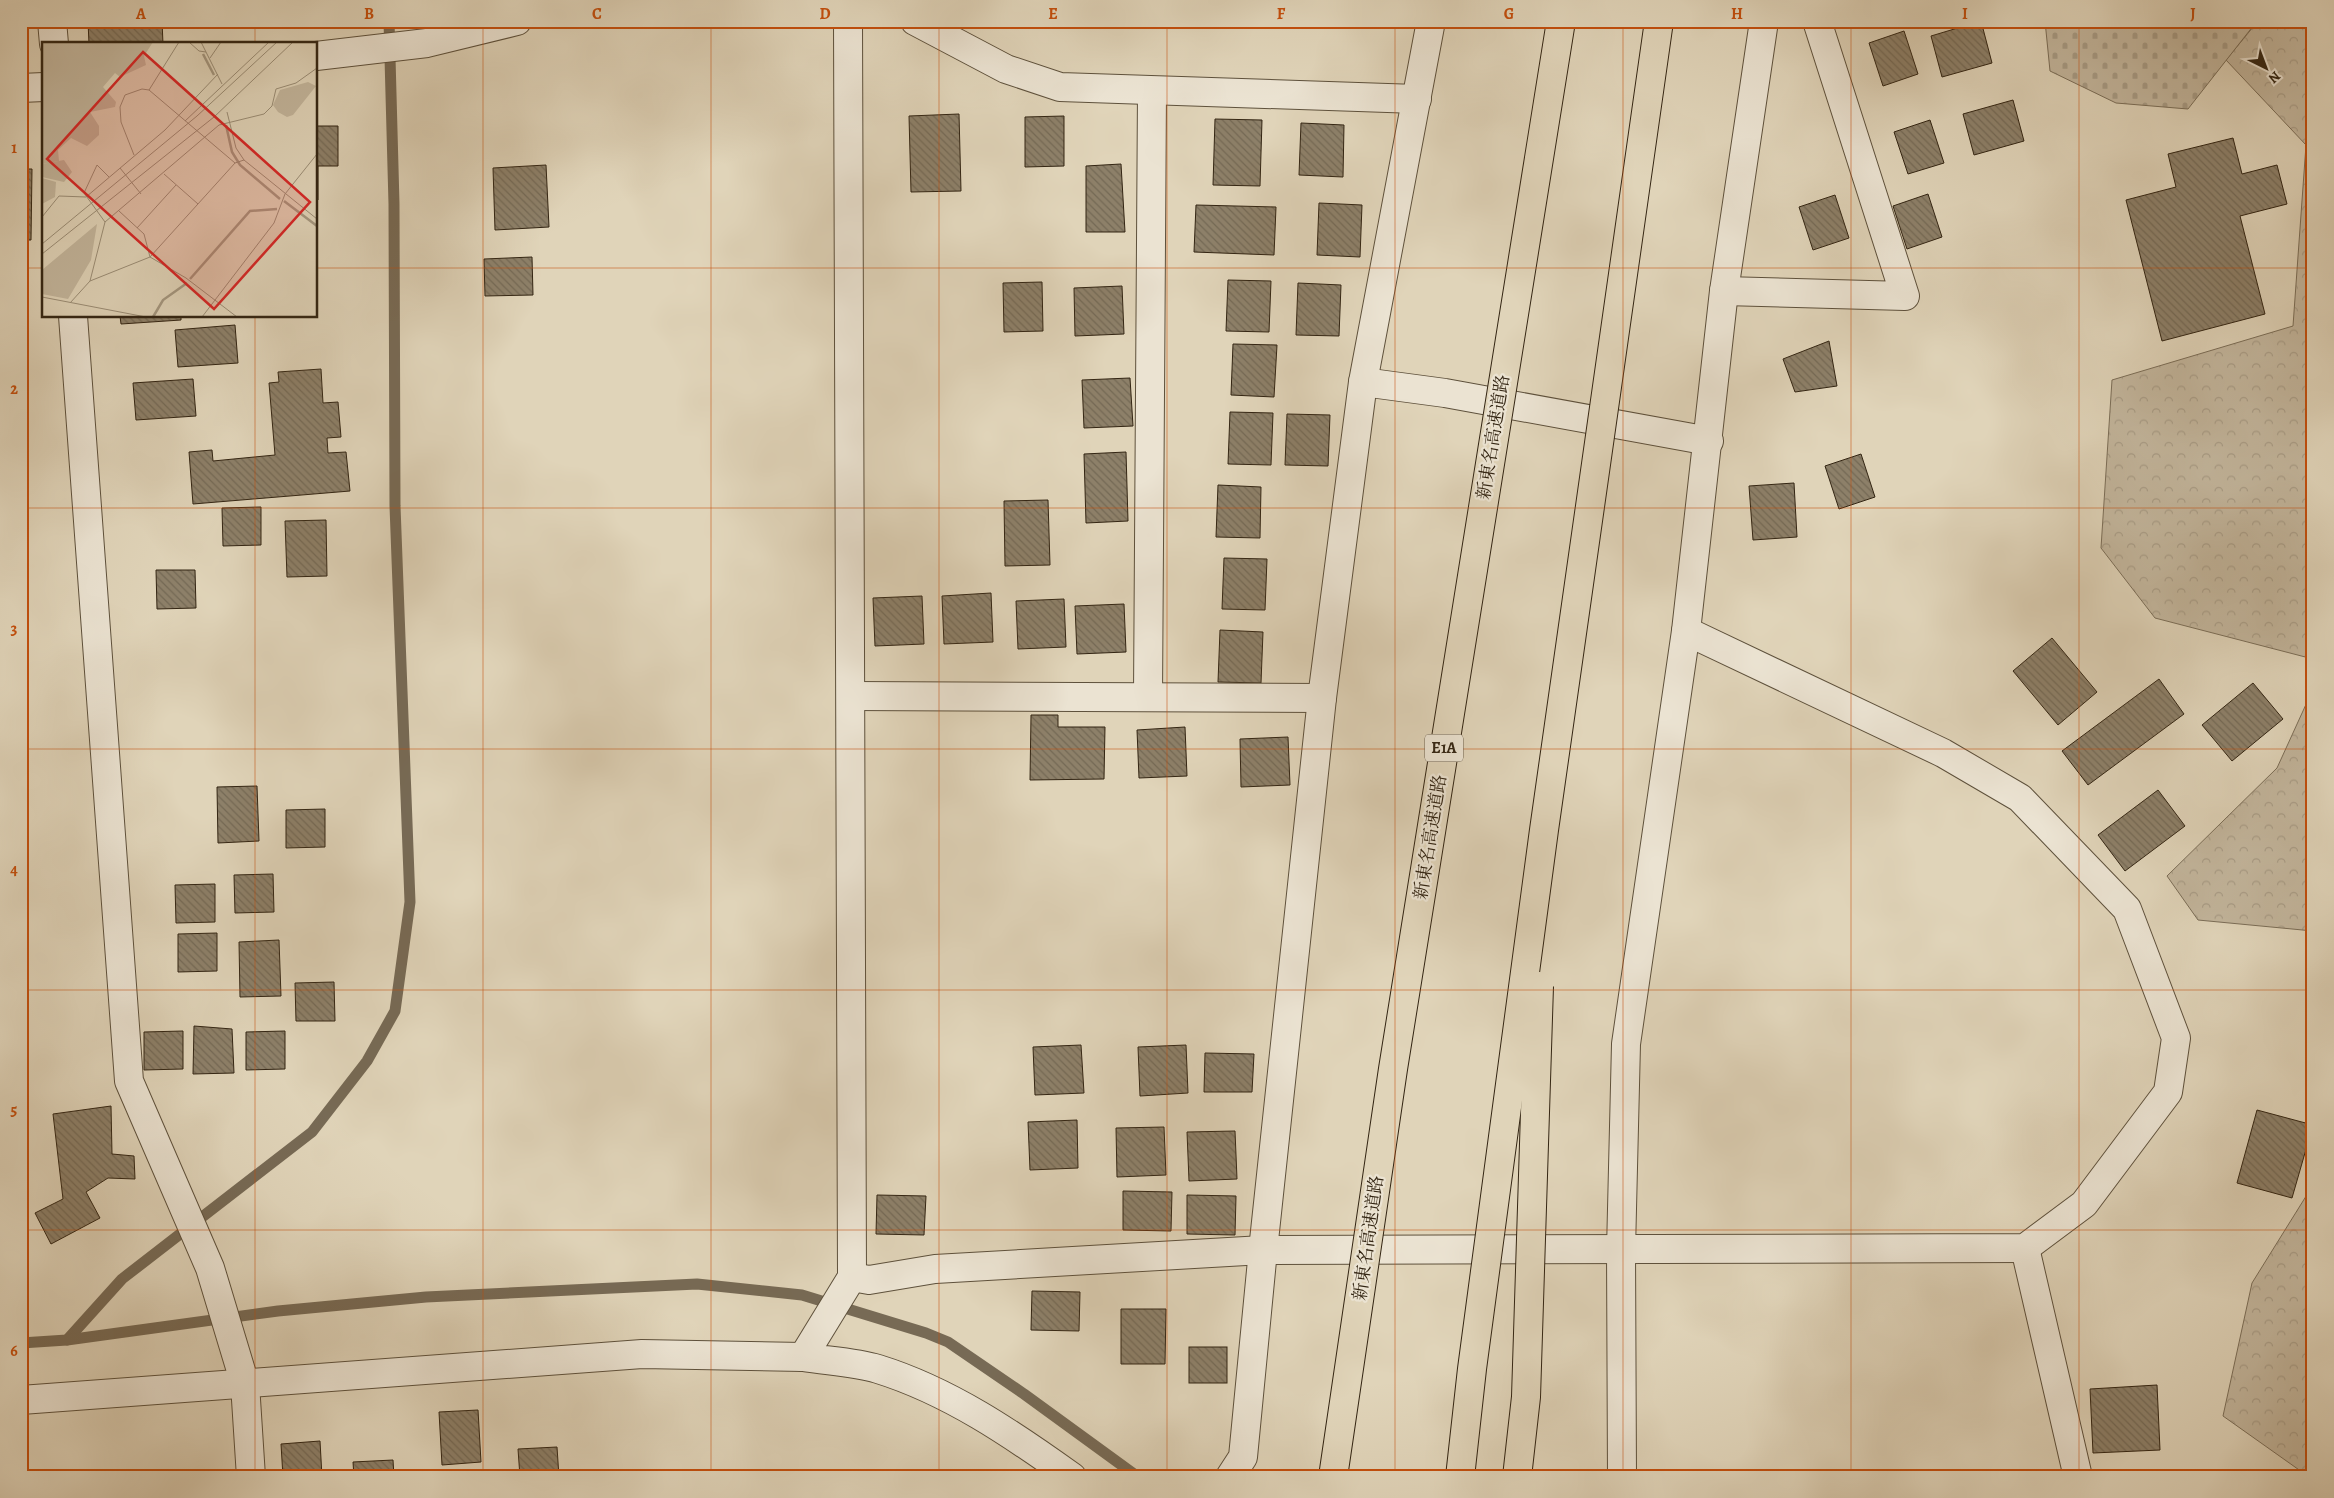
<svg xmlns="http://www.w3.org/2000/svg" width="2334" height="1498" viewBox="0 0 2334 1498" font-family="Alegreya,'Noto Serif JP',serif">
  <defs>
    <pattern id="forest-crowns" width="20" height="18" patternUnits="userSpaceOnUse" patternTransform="scale(1.25)"><rect width="20" height="18" fill="#c3b69d"/><path d="M2 6a3 3 0 1 1 6 0M12 15a3 3 0 1 1 6 0" fill="none" stroke="#a89c86"/></pattern>
    <pattern id="cemetery-stones" width="16" height="16" patternUnits="userSpaceOnUse" patternTransform="scale(1.25)"><rect width="16" height="16" fill="#c3b69d"/><path d="M2 7V4a2 2 0 0 1 4 0v3zM10 15v-3a2 2 0 0 1 4 0v3z" fill="#a89c86"/></pattern>
    <pattern id="building-back-hatch" width="6" height="6" patternUnits="userSpaceOnUse" patternTransform="scale(1.25)"><rect width="6" height="6" fill="#8d8069"/><path d="M-1 5l2 2M0 0l6 6M5-1l2 2" fill="none" stroke="#746955"/></pattern>
  </defs>
  <rect width="100%" height="100%" fill="#e0d4b9"/>
  <filter id="stains"><feTurbulence type="fractalNoise" baseFrequency=".004" numOctaves="4"/><feColorMatrix values="0 0 0 0 .2 0 0 0 0 .09 0 0 0 0 .02 0 0 0 .5 -.17"/></filter>
  <radialGradient id="worn" r=".72"><stop offset=".6" stop-color="#630" stop-opacity="0"/><stop offset="1" stop-color="#630" stop-opacity=".3"/></radialGradient>
  <g fill="url(#forest-crowns)" stroke="#7b6e58">
    <path d="M 2258,21 L 2313,21 L 2313,659 L 2155,618 L 2101,548 L 2112,380 L 2293,326 L 2306,145 L 2226,60 Z"/>
    <path d="M 2313,689 L 2313,931 L 2198,920 L 2167,876 L 2277,768 Z"/>
    <path d="M 2313,1185 L 2313,1477 L 2303,1477 L 2302,1472 L 2223,1416 L 2252,1283 Z"/>
  </g>
  <path fill="url(#cemetery-stones)" stroke="#7b6e58" d="M 2045,21 L 2257,21 L 2188,109 L 2116,103 L 2050,71 Z"/>
  <g fill="none" stroke-linecap="round" stroke-linejoin="round">
    <g stroke="#776a55" stroke-width="11">
      <path d="M 67,1340 L 122,1279 L 312,1132 L 367,1061 L 395,1011 L 410,902 L 395,506 L 394,204 L 389,21"/>
      <path d="M 21,1343 L 67,1340 L 278,1311 L 426,1297 L 697,1284 L 802,1295 L 926,1333 L 948,1342 L 1024,1394 L 1138,1477"/>
    </g>
  </g>
  <g fill="url(#building-back-hatch)" stroke="#332513">
    <path d="M 88,21 L 162,21 L 163,44 L 89,44 Z"/>
    <path d="M 1981,21 L 1992,63 L 1942,77 L 1931,36 Z"/>
    <path d="M 1904,31 L 1918,74 L 1883,86 L 1869,43 Z"/>
    <path d="M 2013,100 L 2024,141 L 1974,155 L 1963,114 Z"/>
    <path d="M 959,114 L 961,191 L 911,192 L 909,116 Z"/>
    <path d="M 1064,116 L 1064,166 L 1025,167 L 1025,117 Z"/>
    <path d="M 1215,119 L 1262,120 L 1260,186 L 1213,185 Z"/>
    <path d="M 1930,120 L 1944,163 L 1908,174 L 1894,132 Z"/>
    <path d="M 1301,123 L 1344,125 L 1343,177 L 1299,175 Z"/>
    <path d="M 316,126 L 338,126 L 338,166 L 318,166 L 318,200 L 316,200 Z"/>
    <path d="M 2233,138 L 2242,174 L 2277,165 L 2287,204 L 2240,216 L 2265,314 L 2162,341 L 2126,200 L 2176,187 L 2168,154 Z"/>
    <path d="M 1121,164 L 1125,232 L 1086,232 L 1086,166 Z"/>
    <path d="M 546,165 L 549,227 L 495,230 L 493,168 Z"/>
    <path d="M 21,169 L 32,169 L 31,240 L 21,240 Z"/>
    <path d="M 1928,194 L 1942,237 L 1907,249 L 1893,206 Z"/>
    <path d="M 1835,195 L 1849,238 L 1813,250 L 1799,207 Z"/>
    <path d="M 1319,203 L 1362,205 L 1360,257 L 1317,255 Z"/>
    <path d="M 1196,205 L 1276,207 L 1274,255 L 1194,252 Z"/>
    <path d="M 532,257 L 533,295 L 485,296 L 484,259 Z"/>
    <path d="M 1228,280 L 1271,281 L 1269,332 L 1226,331 Z"/>
    <path d="M 1042,282 L 1043,331 L 1004,332 L 1003,283 Z"/>
    <path d="M 1298,283 L 1341,285 L 1339,336 L 1296,335 Z"/>
    <path d="M 1122,286 L 1124,334 L 1075,336 L 1074,288 Z"/>
    <path d="M 120,316 L 181,316 L 181,320 L 121,324 Z"/>
    <path d="M 235,325 L 238,363 L 178,367 L 175,330 Z"/>
    <path d="M 1829,341 L 1837,386 L 1795,392 L 1783,359 Z"/>
    <path d="M 1233,344 L 1277,345 L 1274,397 L 1231,395 Z"/>
    <path d="M 321,369 L 323,403 L 338,402 L 341,437 L 327,438 L 328,453 L 346,452 L 350,491 L 193,504 L 189,452 L 212,450 L 213,461 L 275,455 L 269,383 L 279,382 L 278,372 Z"/>
    <path d="M 1130,378 L 1133,426 L 1084,428 L 1082,380 Z"/>
    <path d="M 193,379 L 196,416 L 136,420 L 133,383 Z"/>
    <path d="M 1230,412 L 1273,413 L 1271,465 L 1228,464 Z"/>
    <path d="M 1287,414 L 1330,415 L 1328,466 L 1285,465 Z"/>
    <path d="M 1126,452 L 1128,521 L 1086,523 L 1084,454 Z"/>
    <path d="M 1861,454 L 1875,497 L 1839,509 L 1825,466 Z"/>
    <path d="M 1794,483 L 1797,537 L 1753,540 L 1749,486 Z"/>
    <path d="M 1218,485 L 1261,487 L 1260,538 L 1216,537 Z"/>
    <path d="M 1048,500 L 1050,565 L 1005,566 L 1004,501 Z"/>
    <path d="M 261,507 L 261,545 L 223,546 L 222,508 Z"/>
    <path d="M 326,520 L 327,576 L 287,577 L 285,521 Z"/>
    <path d="M 1224,558 L 1267,559 L 1265,610 L 1222,609 Z"/>
    <path d="M 156,570 L 195,570 L 196,608 L 157,609 Z"/>
    <path d="M 991,593 L 993,642 L 944,644 L 942,596 Z"/>
    <path d="M 922,596 L 924,644 L 875,646 L 873,598 Z"/>
    <path d="M 1064,599 L 1066,647 L 1018,649 L 1016,601 Z"/>
    <path d="M 1124,604 L 1126,652 L 1077,654 L 1075,606 Z"/>
    <path d="M 1220,630 L 1263,632 L 1261,683 L 1218,682 Z"/>
    <path d="M 2052,638 L 2097,692 L 2058,725 L 2013,671 Z"/>
    <path d="M 2159,679 L 2184,714 L 2088,785 L 2062,751 Z"/>
    <path d="M 2253,683 L 2283,719 L 2232,761 L 2202,725 Z"/>
    <path d="M 1031,715 L 1058,715 L 1058,727 L 1105,727 L 1104,779 L 1030,780 Z"/>
    <path d="M 1185,727 L 1187,776 L 1139,778 L 1137,730 Z"/>
    <path d="M 1288,737 L 1290,785 L 1241,787 L 1240,739 Z"/>
    <path d="M 257,786 L 259,841 L 218,843 L 217,787 Z"/>
    <path d="M 2158,790 L 2185,826 L 2125,871 L 2098,835 Z"/>
    <path d="M 325,809 L 325,847 L 286,848 L 286,810 Z"/>
    <path d="M 273,874 L 274,912 L 235,913 L 234,875 Z"/>
    <path d="M 215,884 L 215,922 L 176,923 L 175,885 Z"/>
    <path d="M 217,933 L 217,971 L 178,972 L 178,934 Z"/>
    <path d="M 279,940 L 281,996 L 240,997 L 239,942 Z"/>
    <path d="M 334,982 L 335,1021 L 296,1021 L 295,983 Z"/>
    <path d="M 194,1026 L 232,1029 L 234,1073 L 193,1074 Z"/>
    <path d="M 183,1031 L 183,1069 L 144,1070 L 144,1032 Z"/>
    <path d="M 285,1031 L 285,1069 L 246,1070 L 246,1032 Z"/>
    <path d="M 1081,1045 L 1084,1093 L 1035,1095 L 1033,1047 Z"/>
    <path d="M 1186,1045 L 1188,1093 L 1140,1096 L 1138,1047 Z"/>
    <path d="M 1205,1053 L 1254,1054 L 1252,1092 L 1204,1092 Z"/>
    <path d="M 111,1106 L 112,1154 L 134,1156 L 135,1179 L 108,1178 L 86,1192 L 100,1218 L 51,1244 L 35,1213 L 63,1199 L 53,1114 Z"/>
    <path d="M 2257,1110 L 2313,1125 L 2292,1198 L 2237,1183 Z"/>
    <path d="M 1077,1120 L 1078,1168 L 1030,1170 L 1028,1122 Z"/>
    <path d="M 1164,1127 L 1166,1175 L 1117,1177 L 1116,1128 Z"/>
    <path d="M 1235,1131 L 1237,1179 L 1189,1181 L 1187,1132 Z"/>
    <path d="M 1123,1191 L 1172,1192 L 1171,1231 L 1123,1230 Z"/>
    <path d="M 877,1195 L 926,1196 L 924,1235 L 876,1234 Z"/>
    <path d="M 1187,1195 L 1236,1196 L 1235,1235 L 1187,1234 Z"/>
    <path d="M 21,1258 L 28,1274 L 21,1277 Z"/>
    <path d="M 1032,1291 L 1080,1292 L 1079,1331 L 1031,1330 Z"/>
    <path d="M 1121,1309 L 1166,1309 L 1165,1364 L 1121,1364 Z"/>
    <rect x="1189" y="1347" width="38" height="36"/>
    <path d="M 2157,1385 L 2160,1450 L 2093,1453 L 2090,1389 Z"/>
    <path d="M 478,1410 L 481,1462 L 442,1465 L 439,1412 Z"/>
    <path d="M 320,1441 L 322,1477 L 283,1477 L 281,1444 Z"/>
    <path d="M 557,1447 L 559,1477 L 520,1477 L 518,1449 Z"/>
    <path d="M 393,1460 L 394,1477 L 354,1477 L 353,1462 Z"/>
  </g>
  <g fill="none" stroke-linecap="round" stroke-linejoin="round">
    <defs>
      <g id="minor">
        <path d="M 52,21 L 54,44"/>
        <path d="M 848,21 L 852,1277 L 803,1357 C 827,1361 855,1362 878,1369 C 949,1391 1012,1434 1072,1477"/>
        <path d="M 915,21 L 1006,69 L 1060,87 L 1417,99"/>
        <path d="M 316,56 L 427,43 L 517,21"/>
        <path d="M 21,88 L 44,87"/>
        <path d="M 1724,291 L 1905,296 L 1817,21"/>
        <path d="M 73,316 L 129,1081 L 210,1268 L 245,1384 L 251,1477"/>
        <path d="M 1363,382 L 1445,393 L 1709,441"/>
        <path d="M 852,696 L 1322,698"/>
        <path d="M 1148,696 L 1152,91"/>
        <path d="M 2025,1248 L 2078,1477"/>
        <path d="M 852,1277 L 869,1280 L 935,1269 L 1263,1250 L 2025,1248 L 2084,1204 L 2168,1092 L 2176,1038 L 2127,909 L 2020,798 L 1943,753 L 1686,631"/>
        <path d="M 1230,1477 L 1243,1457 L 1263,1250 L 1322,698 L 1363,382 L 1431,21"/>
        <path d="M 1622,1477 L 1621,1250 L 1626,1044 L 1686,631 L 1724,291 L 1764,21"/>
      </g>
      <path id="tertiary" d="M 21,1400 L 642,1354 L 803,1357"/>
    </defs>
    <use href="#minor" stroke="#5e513c" stroke-width="30"/>
    <use href="#tertiary" stroke="#5e513c" stroke-width="30"/>
    <use href="#minor" stroke="#ebe3d2" stroke-width="28"/>
    <use href="#tertiary" stroke="#ebe3d2" stroke-width="28"/>
    <defs>
      <g id="motorway-bridge">
        <path d="M 1333,1477 L 1393,1069 L 1561,21"/>
        <path d="M 1460,1477 L 1472,1369 L 1544,830 L 1659,21"/>
        <path d="M 1517,1477 L 1526,1397 L 1539,986"/>
      </g>
    </defs>
    <use href="#motorway-bridge" stroke="#332513" stroke-width="30" stroke-linecap="butt"/>
    <use href="#motorway-bridge" stroke="#e0d4b9" stroke-width="28"/>
  </g>
  <path fill="none" stroke="#c44f0d" stroke-width="1" stroke-opacity="0.55" d="M 255,21 L 255,44M 483,21 L 483,1477M 711,21 L 711,1477M 939,21 L 939,1477M 1167,21 L 1167,1477M 1395,21 L 1395,1477M 1623,21 L 1623,1477M 1851,21 L 1851,1477M 2079,21 L 2079,1477M 21,268 L 44,268M 316,268 L 2313,268M 255,316 L 255,1477M 21,508 L 2313,508M 21,749 L 2313,749M 21,990 L 2313,990M 21,1230 L 2313,1230"/>
  <g text-anchor="middle" dominant-baseline="central" stroke-width="4.5" stroke-linejoin="round" paint-order="stroke">
    <rect fill="#ebe3d2" stroke="#6a5e4c" stroke-width="1" x="1425" y="734.5" width="38" height="27" rx="4"/>
    <g font-size="16" font-weight="bold" fill="#332513">
      <text x="1444" y="748">E1A</text>
    </g>
    <g font-size="18" fill="#332513" stroke="#ebe3d2">
      <text transform="translate(1493 437) rotate(-81)">新東名高速道路</text>
      <text transform="translate(1430 837) rotate(-81)">新東名高速道路</text>
      <text transform="translate(1368 1238) rotate(-82)">新東名高速道路</text>
    </g>
  </g>
  <g transform="translate(42 42)">
    <rect width="275" height="275" fill="#e0d4b9"/>
    <path d="M 0,0 L 111,0 L 102,14 L 104,23 L 78,35 L 73,31 L 61,45 L 74,60 L 73,65 L 48,70 L 57,84 L 57,93 L 45,104 L 29,96 L 16,108 L 17,119 L 0,122 ZM 266,40 L 274,44 L 251,73 L 245,75 L 236,70 L 231,63 L 238,48 ZM 0,136 L 14,140 L 13,155 L 0,162 ZM 55,182 L 49,218 L 26,257 L 0,252 L 0,228 Z" fill="#c3b69d"/>
    <path d="M 22,118 L 30,130 L 22,140 L 0,135 L 0,122 Z" fill="#c3b69d"/>
    <path fill="none" stroke="#a59881" stroke-width="2.5" d="M 161,12 L 172,33M 184,83 L 190,110 L 198,123 L 238,157M 242,159 L 275,184M 148,237 L 208,169 L 235,167M 111,275 L 121,258 L 145,241"/>
    <path fill="none" stroke="#9b8e77" stroke-width="1" d="M 147,0 L 157,9 L 164,10M 159,0 L 180,42M 168,16 L 179,0M 107,48 L 137,0M 185,70 L 194,106 L 202,118 L 275,177M 143,79 L 227,0M 92,113 L 79,80 L 78,65 L 83,53 L 100,47 L 107,48 L 193,121M 78,126 L 99,152M 122,132 L 156,162M 77,169 L 102,192 L 108,215M 0,175 L 17,154 L 44,155 L 123,88 L 176,32M 63,180 L 177,83 L 222,72 L 230,64 L 234,47 L 254,41 L 275,26M 95,186 L 134,143M 0,202 L 155,74 L 235,0M 0,212 L 172,75 L 251,0M 108,215 L 144,236 L 195,275M 48,239 L 108,215 L 193,121 L 202,118M 0,255 L 104,275M 28,261 L 48,239 L 63,180 L 42,151 L 55,123 L 67,135M 160,275 L 232,181 L 243,152 L 275,112"/>
    <path fill="#d62828" fill-opacity="0.15" stroke="#d62828" stroke-width="2.5" d="M 101,10 L 268,160 L 172,267 L 5,117 Z"/>
    <rect width="275" height="275" fill="none" stroke="#332513" stroke-width="2.5"/>
  </g>
  <rect width="2334" height="1498" fill="none" stroke="#e0d4b9" stroke-width="55"/>
  <g transform="translate(2266 68) rotate(138)" stroke="#ebe3d2" stroke-width="4" paint-order="stroke">
  <path d="M0-4L9 19L0 12L-9 19Z" fill="#332513"/>
  <text y="-8" font-size="14" font-weight="bold" text-anchor="middle" fill="#332513">N</text>
  </g>
  <rect x="28" y="28" width="2278" height="1442" fill="none" stroke="#c44f0d" stroke-width="2"/>
  <g font-size="16" text-anchor="middle" font-weight="bold" fill="#c44f0d">
    <text x="141" y="19">A</text>
    <text x="369" y="19">B</text>
    <text x="597" y="19">C</text>
    <text x="825" y="19">D</text>
    <text x="1053" y="19">E</text>
    <text x="1281" y="19">F</text>
    <text x="1509" y="19">G</text>
    <text x="1737" y="19">H</text>
    <text x="1965" y="19">I</text>
    <text x="2193" y="19">J</text>
    <text x="14" y="153">1</text>
    <text x="14" y="394">2</text>
    <text x="14" y="634">3</text>
    <text x="14" y="875">4</text>
    <text x="14" y="1115">5</text>
    <text x="14" y="1356">6</text>
  </g>
  <rect width="100%" height="100%" filter="url(#stains)"/>
  <rect width="100%" height="100%" fill="url(#worn)"/>
</svg>
